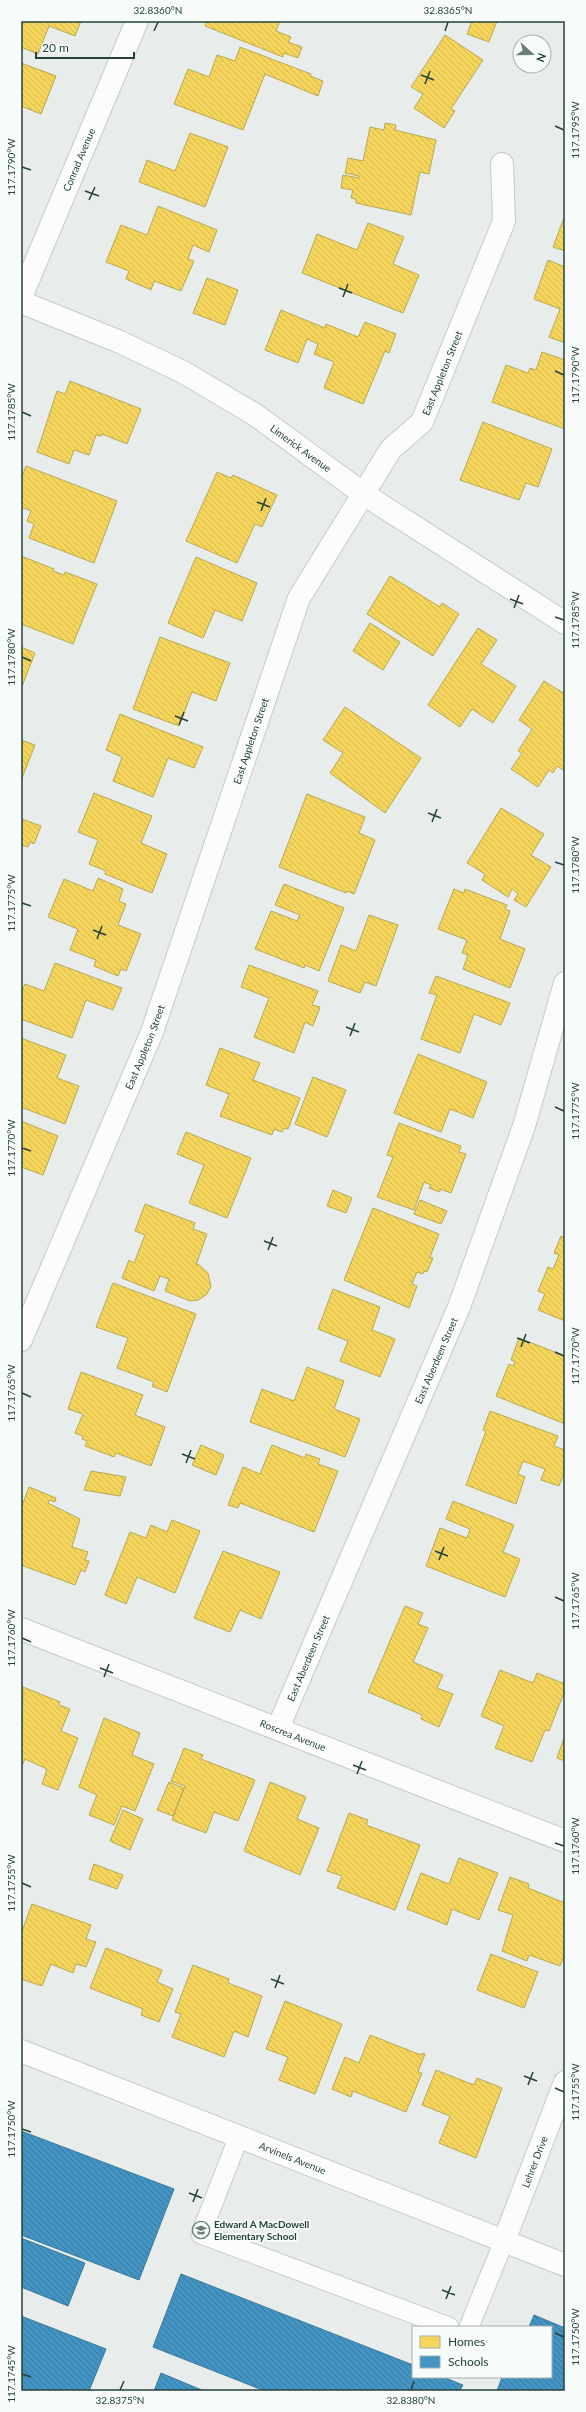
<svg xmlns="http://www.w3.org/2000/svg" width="586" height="2412" viewBox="0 0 586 2412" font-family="Lato,sans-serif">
  <defs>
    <pattern id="homes-back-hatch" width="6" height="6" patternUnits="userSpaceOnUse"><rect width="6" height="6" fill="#f6d55c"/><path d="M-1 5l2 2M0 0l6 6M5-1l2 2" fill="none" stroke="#d3b851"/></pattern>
    <pattern id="schools-back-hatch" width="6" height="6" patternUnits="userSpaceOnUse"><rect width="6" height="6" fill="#4393c3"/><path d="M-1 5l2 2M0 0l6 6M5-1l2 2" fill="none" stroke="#387a9f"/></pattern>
  </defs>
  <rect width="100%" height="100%" fill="#e8edeb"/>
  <g fill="url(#homes-back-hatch)" stroke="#b7a952">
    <path d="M 21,21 L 81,21 L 75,36 L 49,26 L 38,54 L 21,47 Z"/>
    <path d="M 207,21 L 280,21 L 276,31 L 291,37 L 288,42 L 302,47 L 298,58 L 284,53 L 283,57 L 205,26 Z"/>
    <path d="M 472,21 L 497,21 L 489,42 L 467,34 Z"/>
    <path d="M 445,35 L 483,60 L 451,109 L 455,111 L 444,128 L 414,108 L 423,94 L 411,87 Z"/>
    <path d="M 240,47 L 311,74 L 310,76 L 323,81 L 318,96 L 265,74 L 243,130 L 174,104 L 188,69 L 209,77 L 217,55 L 235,61 Z"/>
    <path d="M 21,63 L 56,76 L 41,114 L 21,106 Z"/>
    <path d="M 385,123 L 396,125 L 395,130 L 436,140 L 429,174 L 420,172 L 411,215 L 356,203 L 356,199 L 351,198 L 353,190 L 341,188 L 343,175 L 359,178 L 359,176 L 345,173 L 348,158 L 363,161 L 370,127 L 384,130 Z"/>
    <path d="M 190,133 L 228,147 L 205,207 L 139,182 L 147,160 L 175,171 Z"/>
    <path d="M 158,206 L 217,230 L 209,252 L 193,245 L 188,259 L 194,261 L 181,291 L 154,281 L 151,290 L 126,279 L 129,271 L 106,262 L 121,225 L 147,235 Z"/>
    <path d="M 565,215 L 565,251 L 553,247 Z"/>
    <path d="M 368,223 L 404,237 L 393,264 L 419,275 L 403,313 L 302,273 L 317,234 L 357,250 Z"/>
    <path d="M 548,260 L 565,267 L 565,343 L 549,337 L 560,309 L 534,299 Z"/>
    <path d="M 207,278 L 238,290 L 225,325 L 193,313 Z"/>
    <path d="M 281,310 L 325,328 L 326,324 L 358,337 L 365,322 L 396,334 L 389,353 L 385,351 L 363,404 L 324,388 L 334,362 L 314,354 L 318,344 L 307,339 L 298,363 L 265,350 Z"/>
    <path d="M 542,352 L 565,360 L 565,429 L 492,402 L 506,365 L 528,373 L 530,368 L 536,370 Z"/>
    <path d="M 70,381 L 141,409 L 127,444 L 102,434 L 101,436 L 96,435 L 89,455 L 74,450 L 69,464 L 37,452 L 57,391 L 65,394 Z"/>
    <path d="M 483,422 L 552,449 L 538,487 L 526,483 L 519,500 L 460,480 Z"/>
    <path d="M 26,466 L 117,501 L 94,563 L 29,538 L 34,524 L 27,521 L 31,511 L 21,507 L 21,480 Z"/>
    <path d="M 217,472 L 231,478 L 233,475 L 277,495 L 262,527 L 255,524 L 237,563 L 186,541 Z"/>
    <path d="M 21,556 L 54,569 L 53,571 L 64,575 L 65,572 L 97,584 L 73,644 L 21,624 Z"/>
    <path d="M 196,557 L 257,583 L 242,621 L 215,610 L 203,638 L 168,623 Z"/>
    <path d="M 390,576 L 440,607 L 442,603 L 459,614 L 433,656 L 367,614 Z"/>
    <path d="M 370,623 L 400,642 L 383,670 L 353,651 Z"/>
    <path d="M 478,628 L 497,640 L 481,664 L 516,686 L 493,723 L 472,709 L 460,727 L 428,705 Z"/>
    <path d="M 160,637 L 230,663 L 216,701 L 192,692 L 179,726 L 133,709 Z"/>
    <path d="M 21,647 L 35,653 L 21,689 Z"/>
    <path d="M 544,681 L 565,694 L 565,771 L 557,766 L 553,773 L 549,770 L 538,787 L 511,769 L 522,753 L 518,751 L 532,729 L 519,720 Z"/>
    <path d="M 345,707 L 421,758 L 385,813 L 330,773 L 343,753 L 323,740 Z"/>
    <path d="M 120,714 L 203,747 L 194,768 L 168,758 L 153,797 L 113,781 L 122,757 L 106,750 Z"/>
    <path d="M 21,740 L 35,745 L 21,781 Z"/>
    <path d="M 94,793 L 152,816 L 141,843 L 167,854 L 152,893 L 105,874 L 106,871 L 89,864 L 98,840 L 78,832 Z"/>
    <path d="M 307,794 L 365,817 L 359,833 L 375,840 L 354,894 L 347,891 L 346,893 L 279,867 Z"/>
    <path d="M 501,808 L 544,834 L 531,855 L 551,867 L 526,907 L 514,900 L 518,894 L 512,889 L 508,897 L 482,880 L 485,874 L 467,863 Z"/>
    <path d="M 22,819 L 41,826 L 34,844 L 30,842 L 28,847 L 21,845 Z"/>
    <path d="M 98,878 L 123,889 L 119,901 L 126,904 L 118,925 L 141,934 L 126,971 L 121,969 L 118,976 L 94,966 L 96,960 L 70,950 L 78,929 L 48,917 L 64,879 L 93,891 Z"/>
    <path d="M 284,884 L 344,908 L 319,971 L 305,965 L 304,968 L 255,949 L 271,911 L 297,921 L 300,915 L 275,905 Z"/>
    <path d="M 454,889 L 464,893 L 465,889 L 507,905 L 505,909 L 510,911 L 500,939 L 525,949 L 510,988 L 463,969 L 468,955 L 462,953 L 467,940 L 438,929 Z"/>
    <path d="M 369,915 L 398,925 L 376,986 L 365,982 L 360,993 L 328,981 L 341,945 L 356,951 Z"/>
    <path d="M 55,963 L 122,988 L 113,1010 L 86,1000 L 72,1038 L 21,1019 L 21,993 L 25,984 L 44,991 Z"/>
    <path d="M 249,965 L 318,991 L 312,1005 L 320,1007 L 313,1026 L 305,1022 L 294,1053 L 254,1037 L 269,998 L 241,987 Z"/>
    <path d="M 436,976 L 510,1003 L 501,1025 L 474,1014 L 460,1053 L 421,1039 L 437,995 L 429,993 Z"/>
    <path d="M 21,1038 L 66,1055 L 57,1078 L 79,1086 L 65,1124 L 21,1107 Z"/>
    <path d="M 220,1048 L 260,1063 L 253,1080 L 300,1098 L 288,1129 L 284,1128 L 282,1132 L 274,1129 L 272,1135 L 220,1116 L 229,1094 L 206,1085 Z"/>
    <path d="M 418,1054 L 487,1082 L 473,1118 L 450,1109 L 441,1132 L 394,1113 Z"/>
    <path d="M 313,1077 L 346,1090 L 327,1137 L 295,1124 Z"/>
    <path d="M 21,1121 L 58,1136 L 43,1175 L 21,1167 Z"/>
    <path d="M 399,1123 L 461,1146 L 459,1152 L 466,1154 L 451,1193 L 440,1189 L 440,1192 L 429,1188 L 431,1185 L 424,1182 L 414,1210 L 377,1197 L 393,1157 L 387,1155 Z"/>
    <path d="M 186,1132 L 251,1158 L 227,1218 L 189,1203 L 204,1165 L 177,1154 Z"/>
    <path d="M 333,1190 L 352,1198 L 346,1213 L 327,1206 Z"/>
    <path d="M 420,1200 L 447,1211 L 441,1224 L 414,1214 Z"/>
    <path d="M 145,1204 L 195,1223 L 193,1229 L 207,1234 L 196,1265 L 198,1264 L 208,1273 L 211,1287 L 206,1295 L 198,1300 L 190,1301 L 165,1291 L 169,1279 L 160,1276 L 154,1291 L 122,1278 L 129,1260 L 134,1263 L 145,1235 L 135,1231 Z"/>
    <path d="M 373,1208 L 439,1234 L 430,1257 L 433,1258 L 427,1272 L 424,1271 L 423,1274 L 417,1272 L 412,1284 L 417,1286 L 409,1308 L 344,1280 Z"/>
    <path d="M 561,1236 L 565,1238 L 565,1321 L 538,1310 L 545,1294 L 538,1291 L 548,1267 L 553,1269 L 559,1255 L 554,1253 Z"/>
    <path d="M 113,1283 L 196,1314 L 167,1392 L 152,1386 L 154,1382 L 117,1368 L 128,1338 L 96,1327 Z"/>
    <path d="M 333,1289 L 380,1307 L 372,1330 L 395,1339 L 380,1377 L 340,1361 L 348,1341 L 318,1329 Z"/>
    <path d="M 519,1338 L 565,1356 L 565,1424 L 496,1396 L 509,1364 L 513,1366 L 515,1362 L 511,1360 Z"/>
    <path d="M 307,1367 L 344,1381 L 334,1409 L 360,1419 L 345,1457 L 250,1422 L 262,1389 L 294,1401 Z"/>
    <path d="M 81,1372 L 143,1395 L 135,1415 L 165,1427 L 151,1466 L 116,1453 L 114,1457 L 85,1446 L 87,1441 L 82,1439 L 83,1436 L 75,1433 L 83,1414 L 68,1409 Z"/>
    <path d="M 490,1411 L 558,1436 L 554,1446 L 565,1450 L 565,1471 L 559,1486 L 541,1480 L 545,1469 L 523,1461 L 518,1474 L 525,1477 L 516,1504 L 466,1485 L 486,1431 L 483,1430 Z"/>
    <path d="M 201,1445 L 224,1455 L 216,1475 L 192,1465 Z"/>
    <path d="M 272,1445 L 305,1458 L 306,1454 L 320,1459 L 318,1464 L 338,1471 L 314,1532 L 240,1503 L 238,1508 L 228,1505 L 243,1467 L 260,1474 Z"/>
    <path d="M 91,1471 L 126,1477 L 120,1496 L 84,1490 Z"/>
    <path d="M 29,1487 L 56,1498 L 55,1502 L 49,1500 L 48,1503 L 80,1519 L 72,1547 L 88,1552 L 85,1560 L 89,1561 L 85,1572 L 81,1570 L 75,1585 L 21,1565 L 21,1508 Z"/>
    <path d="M 453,1501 L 514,1525 L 503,1552 L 520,1559 L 505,1597 L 426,1566 L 440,1528 L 467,1538 L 470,1529 L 446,1519 Z"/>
    <path d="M 172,1520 L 200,1531 L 175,1593 L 137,1577 L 126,1604 L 105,1595 L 130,1532 L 146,1538 L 151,1525 L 167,1532 Z"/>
    <path d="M 223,1551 L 280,1572 L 261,1619 L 240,1610 L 230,1632 L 194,1618 Z"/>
    <path d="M 405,1606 L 423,1613 L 418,1624 L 428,1628 L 413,1662 L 443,1675 L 437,1688 L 453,1694 L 439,1727 L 421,1719 L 422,1715 L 368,1692 Z"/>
    <path d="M 500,1670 L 533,1683 L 537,1673 L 565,1684 L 565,1690 L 549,1731 L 545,1730 L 532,1762 L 495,1748 L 504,1726 L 481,1716 Z"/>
    <path d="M 23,1687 L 60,1702 L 59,1705 L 70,1709 L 61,1731 L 78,1738 L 58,1790 L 42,1784 L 47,1769 L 25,1759 L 21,1768 Z"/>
    <path d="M 104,1718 L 140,1733 L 132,1755 L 154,1764 L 135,1811 L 122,1806 L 114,1825 L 89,1815 L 97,1795 L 79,1787 Z"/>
    <path d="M 565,1735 L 565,1761 L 557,1758 Z"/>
    <path d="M 184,1748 L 203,1755 L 201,1759 L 255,1780 L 238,1821 L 214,1812 L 206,1833 L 172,1820 L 185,1786 L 171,1781 Z"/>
    <path d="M 169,1782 L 184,1788 L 173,1816 L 157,1810 Z"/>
    <path d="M 270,1782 L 306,1797 L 297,1819 L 319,1828 L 300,1875 L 244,1851 Z"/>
    <path d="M 123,1810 L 143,1819 L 130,1850 L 110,1841 Z"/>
    <path d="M 349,1813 L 368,1820 L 366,1825 L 420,1845 L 395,1910 L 337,1888 L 342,1876 L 327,1871 Z"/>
    <path d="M 459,1858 L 498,1873 L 479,1920 L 452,1909 L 447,1925 L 407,1909 L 421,1873 L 449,1884 Z"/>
    <path d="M 94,1864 L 123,1875 L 117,1889 L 89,1879 Z"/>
    <path d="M 510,1877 L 529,1884 L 528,1888 L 565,1903 L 565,1954 L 560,1966 L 529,1955 L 527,1961 L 502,1951 L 513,1915 L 498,1910 Z"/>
    <path d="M 32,1904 L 91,1925 L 86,1939 L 96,1942 L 86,1967 L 76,1964 L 73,1973 L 51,1964 L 42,1986 L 21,1979 L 21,1934 Z"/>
    <path d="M 106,1948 L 162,1970 L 157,1982 L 173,1989 L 159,2022 L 141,2015 L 143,2009 L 90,1988 Z"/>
    <path d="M 491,1954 L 538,1972 L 524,2008 L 477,1990 Z"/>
    <path d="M 193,1965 L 229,1979 L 228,1983 L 262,1996 L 248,2037 L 234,2031 L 224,2057 L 172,2037 L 181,2014 L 175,2012 Z"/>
    <path d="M 285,2001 L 342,2024 L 315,2094 L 279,2080 L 288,2057 L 266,2049 Z"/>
    <path d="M 370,2035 L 421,2055 L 422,2053 L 425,2054 L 418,2072 L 422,2073 L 406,2112 L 353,2091 L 351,2097 L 332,2089 L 345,2057 L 359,2063 Z"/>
    <path d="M 436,2070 L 474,2085 L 477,2078 L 502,2088 L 476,2158 L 439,2143 L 450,2116 L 422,2105 Z"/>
  </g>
  <g fill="url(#schools-back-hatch)" stroke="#3a7b9a">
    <path d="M 21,2131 L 174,2189 L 139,2280 L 21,2235 Z"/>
    <path d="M 21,2238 L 85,2263 L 68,2306 L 21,2287 Z"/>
    <path d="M 181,2274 L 413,2365 L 413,2377 L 443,2377 L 463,2385 L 460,2390 L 462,2391 L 265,2391 L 153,2347 Z"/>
    <path d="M 534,2315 L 565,2328 L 565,2391 L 497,2391 L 502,2377 L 551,2377 L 551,2327 L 529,2327 Z"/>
    <path d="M 21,2316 L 106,2349 L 89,2391 L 21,2391 Z"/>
    <path d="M 161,2373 L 204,2391 L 154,2391 Z"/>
  </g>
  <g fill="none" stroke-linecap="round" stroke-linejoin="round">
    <defs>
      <g id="lane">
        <path d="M 239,2136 L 201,2234 L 449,2327"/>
        <path d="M 469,2327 L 504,2241"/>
      </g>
      <g id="street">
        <path id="s1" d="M 21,1340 L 152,1032 L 299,598 L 391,449 L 422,422 L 504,221 L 502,164"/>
        <path id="s2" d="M 21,1629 L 565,1841"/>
        <path id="s3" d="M 278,1728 L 459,1307 L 524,1126 L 565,983"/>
        <path id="s4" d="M 21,2051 L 565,2265"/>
        <path id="s5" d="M 504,2241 L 565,2082"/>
      </g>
      <g id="secondary">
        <path id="s6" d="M 21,297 L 137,21"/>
        <path id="s7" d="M 21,302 L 120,342 L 183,372 L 254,414 L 365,495 L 565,623"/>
      </g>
    </defs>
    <use href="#lane" stroke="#c5cac8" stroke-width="21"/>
    <use href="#street" stroke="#c5cac8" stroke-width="24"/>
    <use href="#secondary" stroke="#c3cbc8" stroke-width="24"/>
    <use href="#lane" stroke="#fcfcfc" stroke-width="19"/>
    <use href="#street" stroke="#fcfcfc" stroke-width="22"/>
    <use href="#secondary" stroke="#fcfcfc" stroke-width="22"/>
  </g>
  <path fill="none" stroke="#24423a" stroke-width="1.5" d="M 154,31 L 158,22M 445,31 L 448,22M 421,75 L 434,80M 425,84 L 430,71M 555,126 L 564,130M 22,167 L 31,170M 85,191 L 99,196M 89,200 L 95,187M 339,288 L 352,293M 343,297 L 348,284M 555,371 L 564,375M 22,412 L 31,416M 257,502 L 270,507M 261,511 L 266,498M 510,599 L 523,604M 514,608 L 519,595M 555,617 L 564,620M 22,657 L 31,661M 175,716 L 188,721M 179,725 L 184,712M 428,813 L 441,818M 432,822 L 437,809M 555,862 L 564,865M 22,903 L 31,906M 93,930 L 106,935M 97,939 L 102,926M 346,1027 L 359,1032M 350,1036 L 355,1023M 555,1107 L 564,1111M 22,1148 L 31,1151M 264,1241 L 277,1246M 268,1250 L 273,1237M 517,1338 L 530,1343M 521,1347 L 526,1334M 555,1352 L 564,1356M 22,1393 L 31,1397M 182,1454 L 195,1459M 186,1463 L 191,1450M 435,1551 L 448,1556M 439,1560 L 444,1547M 555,1597 L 564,1601M 22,1638 L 31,1642M 100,1668 L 113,1673M 104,1677 L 109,1664M 353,1765 L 366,1770M 357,1774 L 362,1761M 555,1843 L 564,1846M 22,1883 L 31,1887M 271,1979 L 284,1984M 275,1988 L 280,1975M 524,2076 L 537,2081M 528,2085 L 533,2072M 555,2088 L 564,2092M 22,2129 L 31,2132M 189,2193 L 202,2198M 193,2202 L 198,2189M 442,2290 L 455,2295M 446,2299 L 451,2286M 555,2333 L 564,2337M 22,2374 L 31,2377M 120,2390 L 124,2381M 411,2390 L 414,2381"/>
  <defs>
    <symbol id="school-ring" viewBox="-11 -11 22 22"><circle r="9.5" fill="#f7fbf9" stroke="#697e78" stroke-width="1.5"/><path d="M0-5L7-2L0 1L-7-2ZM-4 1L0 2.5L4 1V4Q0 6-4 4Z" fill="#697e78"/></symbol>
  </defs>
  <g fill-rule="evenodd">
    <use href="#school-ring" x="191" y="2220" width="20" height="20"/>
  </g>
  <g text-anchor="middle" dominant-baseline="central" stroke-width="4" stroke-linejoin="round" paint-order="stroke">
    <g font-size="10" fill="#24423a" stroke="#f7fbf9">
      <text stroke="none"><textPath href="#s6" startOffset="149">Conrad Avenue</textPath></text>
      <text stroke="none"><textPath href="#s1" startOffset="1062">East Appleton Street</textPath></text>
      <text stroke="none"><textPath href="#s7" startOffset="317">Limerick Avenue</textPath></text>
      <text stroke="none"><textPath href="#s1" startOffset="642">East Appleton Street</textPath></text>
      <text stroke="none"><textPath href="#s1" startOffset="318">East Appleton Street</textPath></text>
      <text stroke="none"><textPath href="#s3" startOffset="400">East Aberdeen Street</textPath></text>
      <text stroke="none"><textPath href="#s3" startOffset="76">East Aberdeen Street</textPath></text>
      <text stroke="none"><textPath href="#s2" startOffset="292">Roscrea Avenue</textPath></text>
      <text stroke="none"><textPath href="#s4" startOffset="292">Arvinels Avenue</textPath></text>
      <text stroke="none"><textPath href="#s5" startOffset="85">Lehrer Drive</textPath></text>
    </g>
    <g font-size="10" font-weight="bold" fill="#24423a" stroke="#f7fbf9" text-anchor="start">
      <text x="214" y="2224">Edward A MacDowell<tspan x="214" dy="12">Elementary School</tspan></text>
    </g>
  </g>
  <rect width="586" height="2412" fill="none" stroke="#f7fbf9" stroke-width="44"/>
  <rect x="412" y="2326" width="140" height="52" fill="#f7fbf9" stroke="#a3b1ad"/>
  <rect x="420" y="2336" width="20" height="12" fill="#f6d55c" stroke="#a3b1ad"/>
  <text x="448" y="2346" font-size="12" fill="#24423a">Homes</text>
  <rect x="420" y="2356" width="20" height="12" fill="#4393c3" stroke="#a3b1ad"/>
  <text x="448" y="2366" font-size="12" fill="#24423a">Schools</text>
  <g transform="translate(532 54) rotate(111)"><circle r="19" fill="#f7fbf9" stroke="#a3b1ad"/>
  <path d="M0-3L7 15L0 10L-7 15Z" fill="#697e78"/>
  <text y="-6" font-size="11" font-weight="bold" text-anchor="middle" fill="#24423a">N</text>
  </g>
  <path d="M36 52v6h98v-6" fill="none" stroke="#24423a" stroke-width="2"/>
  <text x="42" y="52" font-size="12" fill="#24423a" stroke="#f7fbf9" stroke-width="3" paint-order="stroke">20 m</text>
  <rect x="22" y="22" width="542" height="2368" fill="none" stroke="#24423a" stroke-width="1.5"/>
  <g font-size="10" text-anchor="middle" fill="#24423a">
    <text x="158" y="14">32.8360°N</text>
    <text x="448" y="14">32.8365°N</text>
    <text transform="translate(575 130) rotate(-90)" y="4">117.1795°W</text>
    <text transform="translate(11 167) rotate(-90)" y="4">117.1790°W</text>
    <text transform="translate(575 375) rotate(-90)" y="4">117.1790°W</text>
    <text transform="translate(11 412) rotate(-90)" y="4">117.1785°W</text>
    <text transform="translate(575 620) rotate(-90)" y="4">117.1785°W</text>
    <text transform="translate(11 657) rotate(-90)" y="4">117.1780°W</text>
    <text transform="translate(575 865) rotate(-90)" y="4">117.1780°W</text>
    <text transform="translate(11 903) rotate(-90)" y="4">117.1775°W</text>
    <text transform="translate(575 1111) rotate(-90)" y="4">117.1775°W</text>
    <text transform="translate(11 1148) rotate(-90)" y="4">117.1770°W</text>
    <text transform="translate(575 1356) rotate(-90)" y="4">117.1770°W</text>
    <text transform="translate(11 1393) rotate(-90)" y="4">117.1765°W</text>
    <text transform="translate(575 1601) rotate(-90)" y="4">117.1765°W</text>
    <text transform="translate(11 1638) rotate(-90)" y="4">117.1760°W</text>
    <text transform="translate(575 1846) rotate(-90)" y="4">117.1760°W</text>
    <text transform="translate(11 1883) rotate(-90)" y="4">117.1755°W</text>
    <text transform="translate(575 2092) rotate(-90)" y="4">117.1755°W</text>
    <text transform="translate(11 2129) rotate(-90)" y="4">117.1750°W</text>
    <text transform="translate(575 2337) rotate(-90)" y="4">117.1750°W</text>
    <text transform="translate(11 2374) rotate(-90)" y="4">117.1745°W</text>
    <text x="120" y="2404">32.8375°N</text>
    <text x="411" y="2404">32.8380°N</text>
  </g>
</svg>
